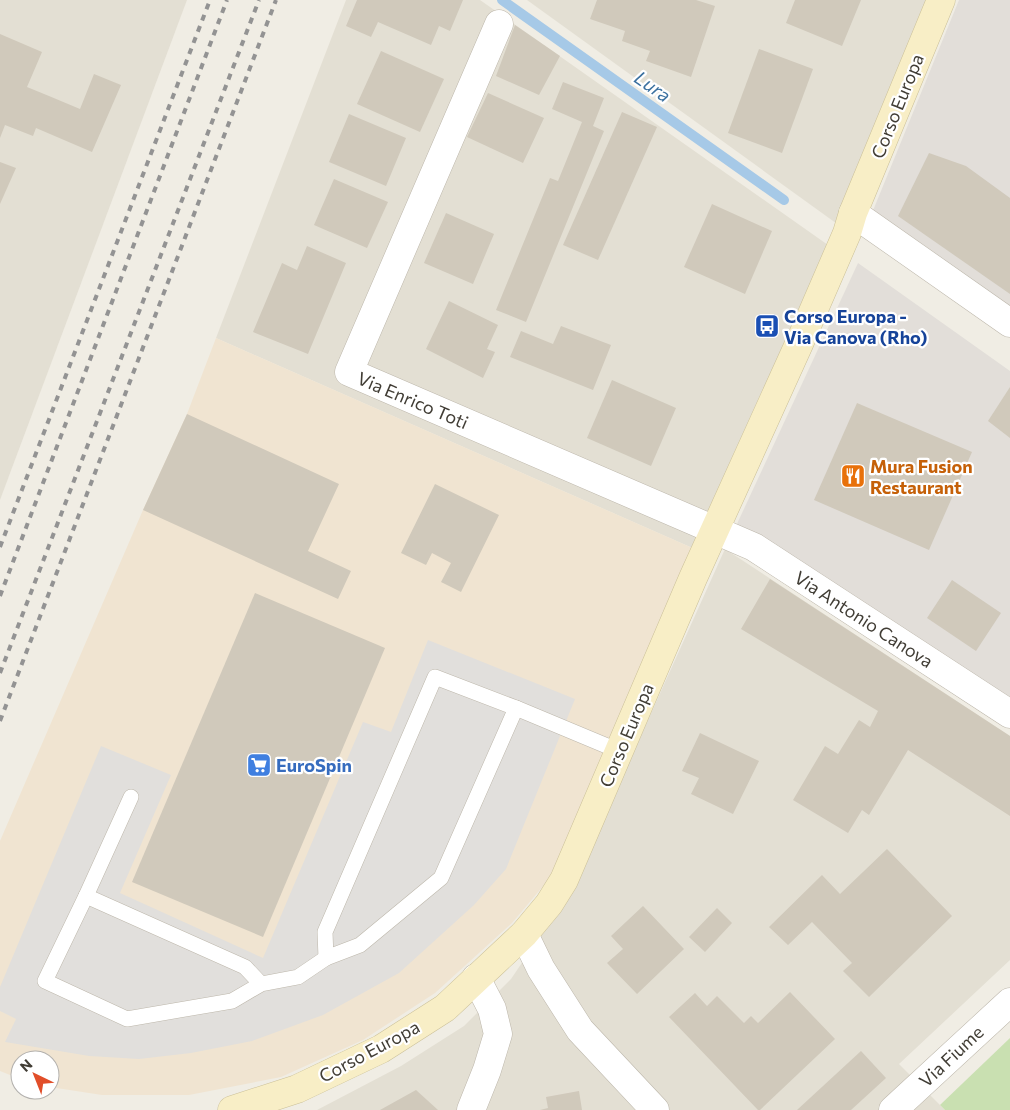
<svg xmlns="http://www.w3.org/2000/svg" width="1010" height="1110" viewBox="0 0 1010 1110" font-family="Commissioner,sans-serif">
  <rect width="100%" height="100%" fill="#f0ede4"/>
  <g fill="#e3dfd3">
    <path d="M 0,0 L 187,0 L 0,500 Z"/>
    <path d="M 346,0 L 480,0 L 828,245 L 697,550 L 216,338 Z"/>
    <path d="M 527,0 L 933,0 L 840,226 Z"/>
    <path d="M 725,549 L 1010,736 L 1010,960 L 899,1064 L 945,1110 L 317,1110 L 401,1066 L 464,1026 L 511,979 L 572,889 Z"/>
  </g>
  <path fill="#f0e4d1" d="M 216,338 L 697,550 L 550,878 L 512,923 L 435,993 L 363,1040 L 281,1077 L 189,1095 L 102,1095 L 50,1087 L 50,1060 L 20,1060 L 20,1079 L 0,1071 L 0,841 L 143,510 L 187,414 Z"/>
  <g fill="#e2ded9">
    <path d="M 959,0 L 1010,0 L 1010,309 L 872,213 Z"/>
    <path d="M 858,263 L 1010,371 L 1010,697 L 736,526 Z"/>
  </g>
  <path fill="#c9e0b1" d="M 1010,1038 L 1010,1110 L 945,1110 L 940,1105 Z"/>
  <path fill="#e1dfdc" d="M 428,640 L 575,699 L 506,869 L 474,905 L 399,973 L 323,1015 L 252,1041 L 191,1053 L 139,1059 L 89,1056 L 5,1042 L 16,1019 L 0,1011 L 0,987 L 101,746 L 171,775 L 120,893 L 263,958 L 363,722 L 391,732 Z"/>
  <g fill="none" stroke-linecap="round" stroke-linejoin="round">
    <path stroke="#a6c9e7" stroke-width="10" d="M 502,0 L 784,200"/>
  </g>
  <g fill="#d0c9bb">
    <path d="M 357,0 L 463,0 L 450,31 L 439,26 L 431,45 L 378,22 L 371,37 L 346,26 Z"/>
    <path d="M 597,0 L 696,0 L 715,6 L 691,77 L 646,61 L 650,51 L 622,41 L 625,31 L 590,19 Z"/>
    <path d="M 795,0 L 861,0 L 842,46 L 786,23 Z"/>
    <path d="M 515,25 L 560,56 L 539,95 L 496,76 Z"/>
    <path d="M 0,34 L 42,52 L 27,87 L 49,96 L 80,109 L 94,74 L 121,85 L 92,152 L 36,128 L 33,136 L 5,125 L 0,138 Z"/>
    <path d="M 759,49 L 813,69 L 782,153 L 728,133 Z"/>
    <path d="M 381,51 L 444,79 L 420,132 L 357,104 Z"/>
    <path d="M 563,82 L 604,98 L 593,126 L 604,131 L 526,322 L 496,310 L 550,178 L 558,181 L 582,122 L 552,109 Z"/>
    <path d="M 488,93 L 544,118 L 523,163 L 467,137 Z"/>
    <path d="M 622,112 L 657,127 L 598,260 L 563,245 Z"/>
    <path d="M 349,114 L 406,138 L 386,186 L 329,162 Z"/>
    <path d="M 929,153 L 966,166 L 1010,198 L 1010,294 L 898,216 Z"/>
    <path d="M 0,162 L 16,168 L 0,204 Z"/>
    <path d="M 334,179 L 388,202 L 367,248 L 314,225 Z"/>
    <path d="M 712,204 L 772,231 L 745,294 L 684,267 Z"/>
    <path d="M 446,213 L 494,234 L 473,284 L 424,263 Z"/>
    <path d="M 307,246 L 346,263 L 308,354 L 253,332 L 282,263 L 297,270 Z"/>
    <path d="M 449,301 L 498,325 L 487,349 L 495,352 L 483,378 L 426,349 Z"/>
    <path d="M 561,326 L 611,345 L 593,390 L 510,357 L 521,331 L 553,344 Z"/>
    <path d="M 612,380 L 676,408 L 651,466 L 587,438 Z"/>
    <path d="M 1010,387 L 1010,438 L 988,421 Z"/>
    <path d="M 857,403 L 972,452 L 929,550 L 814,500 Z"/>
    <path d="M 187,414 L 339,484 L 308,551 L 351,571 L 338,599 L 143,510 Z"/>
    <path d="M 435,484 L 499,515 L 461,592 L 441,582 L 451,563 L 432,553 L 426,565 L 401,553 Z"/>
    <path d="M 770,579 L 1010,736 L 1010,816 L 908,750 L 869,815 L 862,810 L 848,833 L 793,800 L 825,746 L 838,754 L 859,720 L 870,727 L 878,711 L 741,629 Z"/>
    <path d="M 952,580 L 1001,613 L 976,651 L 927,618 Z"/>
    <path d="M 255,593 L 385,648 L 263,937 L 132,882 Z"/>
    <path d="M 700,733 L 759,761 L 733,814 L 691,794 L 699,778 L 682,771 Z"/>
    <path d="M 887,849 L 952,916 L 869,997 L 843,971 L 852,963 L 812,922 L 788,945 L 769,927 L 822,875 L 840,894 Z"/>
    <path d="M 643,906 L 684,949 L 637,994 L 607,963 L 623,949 L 611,936 Z"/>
    <path d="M 717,908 L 732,923 L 705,952 L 689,937 Z"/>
    <path d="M 790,992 L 835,1039 L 760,1110 L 758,1110 L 669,1017 L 695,993 L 707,1006 L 717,996 L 744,1023 L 751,1016 L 758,1023 Z"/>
    <path d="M 861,1051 L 886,1078 L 851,1110 L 797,1110 Z"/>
    <path d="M 416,1090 L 438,1110 L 380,1110 Z"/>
    <path d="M 579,1091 L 582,1110 L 540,1110 L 548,1108 L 546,1097 Z"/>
  </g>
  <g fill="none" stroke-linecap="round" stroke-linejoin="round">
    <defs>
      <g id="lane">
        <path d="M 435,677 L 516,708 L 441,878 L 360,945 L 326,958 L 325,932 Z"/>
        <path d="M 516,708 L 619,751"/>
        <path d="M 86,896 L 131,797"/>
        <path d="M 261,984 L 245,967 L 86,896 L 45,981 L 127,1019 L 232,1001 L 261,984 L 298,977 L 326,958"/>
      </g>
      <g id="street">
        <path d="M 499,24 L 349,372 L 754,547 L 1010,714"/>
        <path d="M 853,213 L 1010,323"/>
        <path d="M 524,934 L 541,969 L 580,1030 L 655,1110"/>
        <path d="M 471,1110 L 487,1070 L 498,1034 L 492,1009 L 476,978"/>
        <path d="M 893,1110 L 1010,1002"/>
      </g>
      <path id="secondary" d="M 232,1110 L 297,1089 L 381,1049 L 445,1008 L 524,934 L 549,904 L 564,880 L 693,578 L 799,344 L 847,233 L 853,213 L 941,0"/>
    </defs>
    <use href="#lane" stroke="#bdb7ab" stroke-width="16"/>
    <use href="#street" stroke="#bdb7ab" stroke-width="29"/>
    <use href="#secondary" stroke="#cbc098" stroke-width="29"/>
    <use href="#lane" stroke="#fff" stroke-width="15"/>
    <use href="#street" stroke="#fff" stroke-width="28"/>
    <use href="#secondary" stroke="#f8eec6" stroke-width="28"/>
    <g stroke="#939393" stroke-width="4" stroke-dasharray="6 6" stroke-linecap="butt">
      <path d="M 0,547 L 210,0"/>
      <path d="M 0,596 L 227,0"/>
      <path d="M 0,673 L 259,0"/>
      <path d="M 0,721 L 276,0"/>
    </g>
  </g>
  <defs>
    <symbol id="bus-square" viewBox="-11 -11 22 22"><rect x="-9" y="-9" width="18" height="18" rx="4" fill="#1a4fb4" stroke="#fff"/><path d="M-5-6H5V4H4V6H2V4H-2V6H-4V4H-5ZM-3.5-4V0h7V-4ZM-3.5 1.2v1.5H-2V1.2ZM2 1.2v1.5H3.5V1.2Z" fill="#fff"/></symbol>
    <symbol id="restaurant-square" viewBox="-11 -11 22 22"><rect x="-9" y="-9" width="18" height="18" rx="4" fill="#e8710a" stroke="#fff"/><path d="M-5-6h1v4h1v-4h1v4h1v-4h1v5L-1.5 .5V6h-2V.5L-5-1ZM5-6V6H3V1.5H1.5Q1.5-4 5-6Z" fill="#fff"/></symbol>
    <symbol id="supermarket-square" viewBox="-11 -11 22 22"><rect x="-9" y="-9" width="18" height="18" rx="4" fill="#3f7fe0" stroke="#fff"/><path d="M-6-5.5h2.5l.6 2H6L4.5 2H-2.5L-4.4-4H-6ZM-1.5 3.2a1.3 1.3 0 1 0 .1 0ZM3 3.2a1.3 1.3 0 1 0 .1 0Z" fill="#fff"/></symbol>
  </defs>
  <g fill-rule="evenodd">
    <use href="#bus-square" x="753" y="312" width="28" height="28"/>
    <use href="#restaurant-square" x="839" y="462" width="28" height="28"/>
    <use href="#supermarket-square" x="245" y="751" width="28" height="28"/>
  </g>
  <g text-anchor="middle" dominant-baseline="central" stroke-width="4.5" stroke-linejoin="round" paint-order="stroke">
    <g font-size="18" fill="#413d35" stroke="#fff">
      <text transform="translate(897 106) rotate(-68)">Corso Europa</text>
      <text transform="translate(413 400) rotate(23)">Via Enrico Toti</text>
      <text transform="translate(864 619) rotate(33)">Via Antonio Canova</text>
      <text transform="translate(626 735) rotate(-67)">Corso Europa</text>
      <text transform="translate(369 1051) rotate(-28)">Corso Europa</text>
      <text transform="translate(951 1056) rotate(-43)">Via Fiume</text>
    </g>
    <g font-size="18" font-weight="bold" fill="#164399" stroke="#fff" text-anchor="start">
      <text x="784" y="316">Corso Europa -<tspan x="784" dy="21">Via Canova (Rho)</tspan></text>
    </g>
    <g font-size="18" font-weight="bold" fill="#c56008" stroke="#fff" text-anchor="start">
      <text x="870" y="466">Mura Fusion<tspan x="870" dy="21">Restaurant</tspan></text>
    </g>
    <g font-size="18" font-weight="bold" fill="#366cbe" stroke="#fff" text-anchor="start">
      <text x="276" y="765">EuroSpin</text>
    </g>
    <g font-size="19" font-style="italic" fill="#3b71a0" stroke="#fff">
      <text transform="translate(653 86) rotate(35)">Lura</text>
    </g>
  </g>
  <g transform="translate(35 1075) rotate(317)"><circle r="24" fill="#ffffff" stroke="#b3b1ae"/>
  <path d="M0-4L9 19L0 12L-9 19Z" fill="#e14e29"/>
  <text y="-8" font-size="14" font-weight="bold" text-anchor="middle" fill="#413d35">N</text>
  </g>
</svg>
